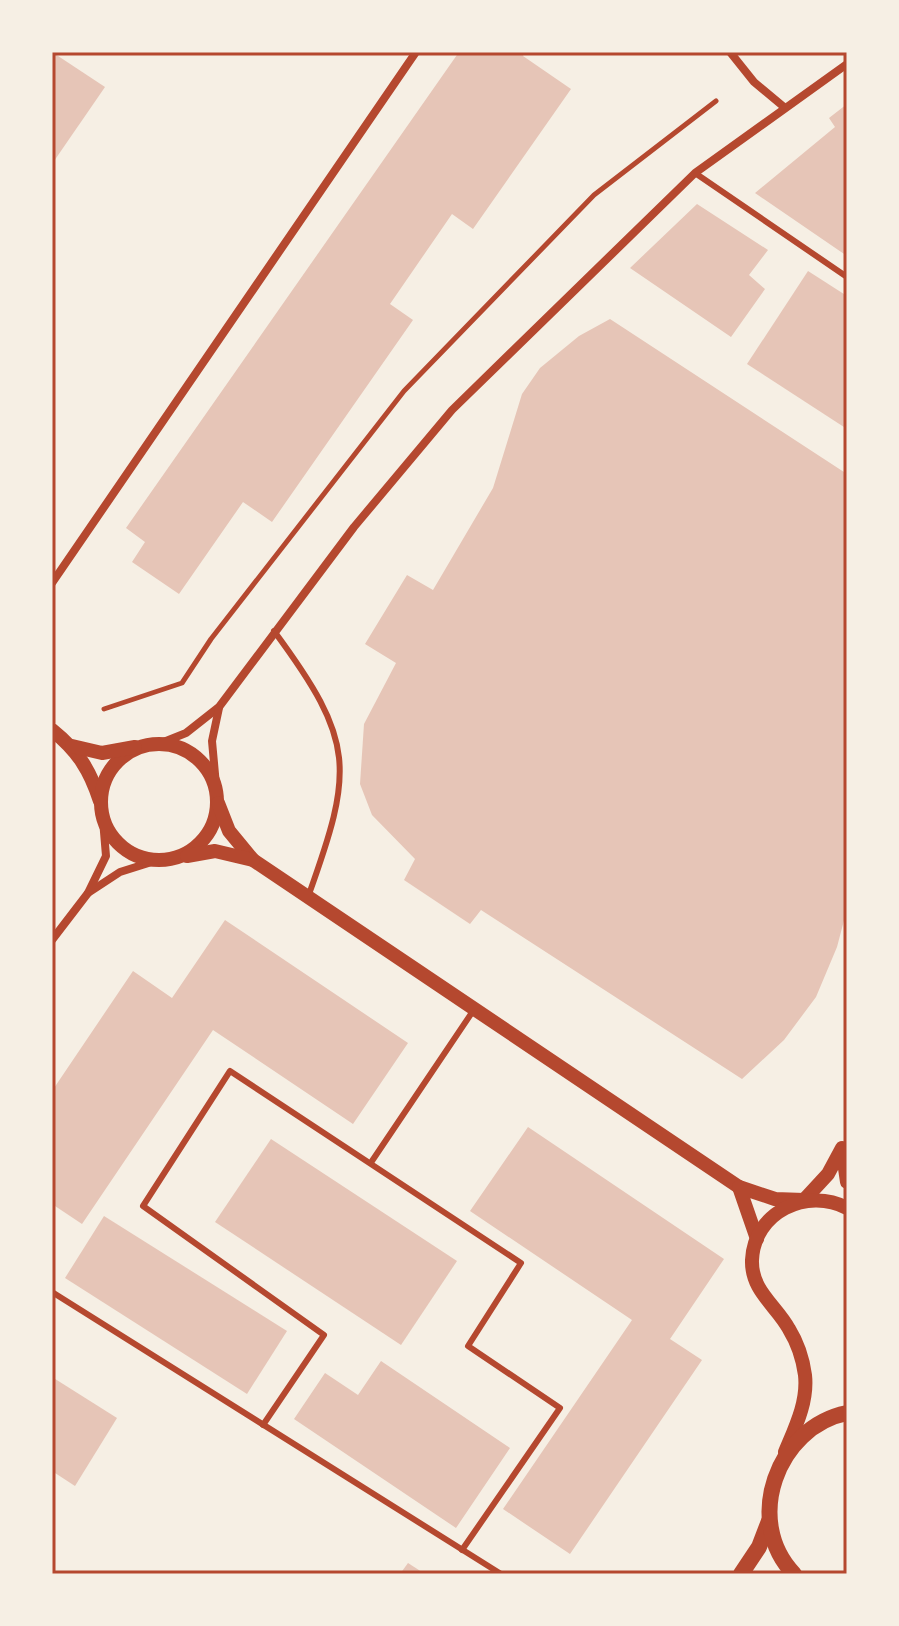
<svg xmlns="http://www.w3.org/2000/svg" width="899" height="1626" viewBox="0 0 899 1626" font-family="Overpass,sans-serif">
  <rect width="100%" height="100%" fill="#f6efe4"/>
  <g fill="#e6c5b7">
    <path d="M 52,52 L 105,87 L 52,164 Z"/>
    <path d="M 459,52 L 525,52 L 523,56 L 571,89 L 473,229 L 452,214 L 390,304 L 413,320 L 272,522 L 243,502 L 179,594 L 132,562 L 145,542 L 126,528 Z"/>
    <path d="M 847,104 L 847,256 L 755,193 L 835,127 L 829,118 Z"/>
    <path d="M 697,204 L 768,250 L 749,275 L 765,289 L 731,337 L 630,268 Z"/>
    <path d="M 808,271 L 847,296 L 847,429 L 747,364 Z"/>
    <path d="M 610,319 L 847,474 L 844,757 L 847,909 L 837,947 L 816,997 L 784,1040 L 742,1079 L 481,910 L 470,924 L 404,880 L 415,859 L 372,815 L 360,784 L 364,724 L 396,663 L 365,644 L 407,575 L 433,590 L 493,488 L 522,394 L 540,368 L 579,336 Z"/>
    <path d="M 225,920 L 408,1043 L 353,1124 L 213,1030 L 82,1224 L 52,1204 L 52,1091 L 133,971 L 172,998 Z"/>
    <path d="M 528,1127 L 724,1259 L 670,1339 L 702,1360 L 570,1554 L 503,1509 L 632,1320 L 470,1211 Z"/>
    <path d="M 271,1139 L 457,1261 L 401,1345 L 215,1222 Z"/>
    <path d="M 104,1216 L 287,1331 L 247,1394 L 65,1278 Z"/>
    <path d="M 381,1361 L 510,1448 L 456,1528 L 294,1419 L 325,1373 L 358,1395 Z"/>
    <path d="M 52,1377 L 117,1418 L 75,1486 L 52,1471 Z"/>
    <path d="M 408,1563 L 425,1574 L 400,1574 Z"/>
  </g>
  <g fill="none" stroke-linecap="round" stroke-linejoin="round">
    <path stroke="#b5482f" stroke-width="5" d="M 104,709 L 182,683 L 211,639 L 404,391 L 594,195 L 716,101"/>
    <g stroke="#b5482f" stroke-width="6">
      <path d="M 695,173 L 847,277"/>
      <path d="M 274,631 C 356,742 354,769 308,897"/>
      <path d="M 372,1161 L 473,1011"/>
      <path d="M 52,1292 L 501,1574"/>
      <path d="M 263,1425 L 324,1335 L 143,1206 L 230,1071 L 521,1263 L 468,1346 L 560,1408 L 462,1550"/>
    </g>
    <g stroke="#b5482f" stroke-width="8">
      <path d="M 730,52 L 754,82 L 784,107"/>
      <path d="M 52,583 L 416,52"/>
      <path d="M 161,743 L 186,733 L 219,707 L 354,527 L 452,410 L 695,173 L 847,64"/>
      <path d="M 216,785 L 212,741 L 219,708"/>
      <path d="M 88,893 L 120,872 L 158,860"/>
      <path d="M 52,940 L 88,893 L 106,856 L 103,820"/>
    </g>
    <g stroke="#b5482f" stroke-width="14">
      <path d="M 52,730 C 78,751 90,770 100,801"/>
      <circle cx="159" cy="802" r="58"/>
      <path d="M 72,746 L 102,753 L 135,747"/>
      <path d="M 218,803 L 229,831 L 253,860 L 739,1187"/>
      <path d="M 187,856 L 215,851 L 253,860"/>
      <path d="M 757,1239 L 739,1187 L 775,1199 L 804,1200 L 828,1174 L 842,1148 L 847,1182"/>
      <path d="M 785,1452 C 795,1428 808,1402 805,1375 C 803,1360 797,1342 789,1329 C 776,1305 751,1291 752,1260 C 754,1212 807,1187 847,1208"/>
    </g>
    <g stroke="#b5482f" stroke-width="16">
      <path d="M 741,1574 L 759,1547 L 769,1521"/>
      <path d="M 794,1574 C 743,1521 777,1427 847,1413"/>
    </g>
  </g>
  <rect width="899" height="1626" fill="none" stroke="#f6efe4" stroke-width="108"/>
  <rect x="54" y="54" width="791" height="1518" fill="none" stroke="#b5482f" stroke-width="3"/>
</svg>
